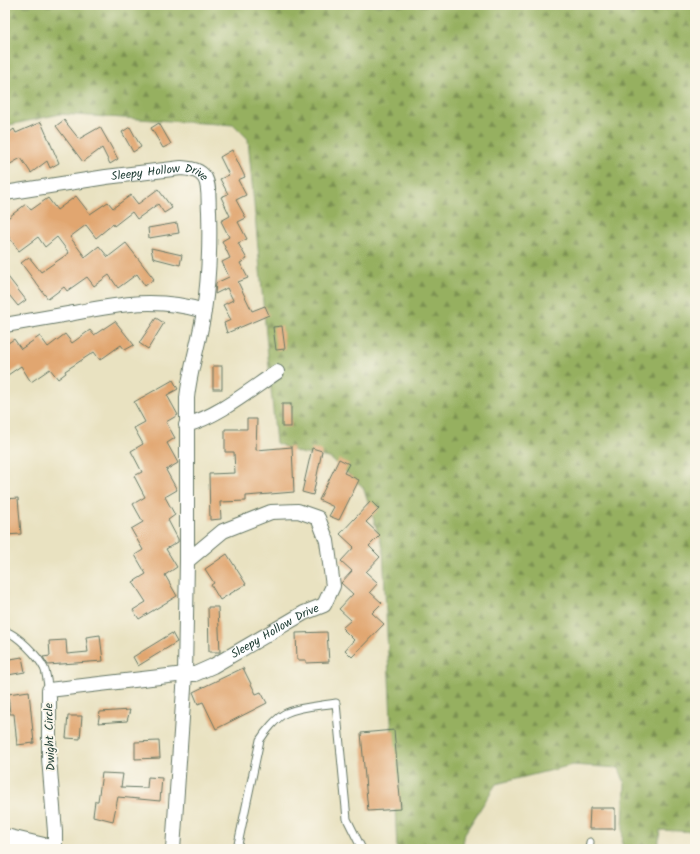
<svg xmlns="http://www.w3.org/2000/svg" width="700" height="854" viewBox="0 0 700 854" font-family="Kalam,sans-serif">
  <defs>
    <pattern id="forest-firs" width="22" height="20" patternUnits="userSpaceOnUse"><rect width="22" height="20" fill="#96b061"/><path d="M5 1l3.5 6h-7zM16 11l3.5 6h-7z" fill="#7a9051"/></pattern>
  </defs>
  <rect width="100%" height="100%" fill="#fbf7ec"/>
  <filter id="ink" filterUnits="userSpaceOnUse"><feTurbulence type="fractalNoise" baseFrequency=".025" numOctaves="2"/><feDisplacementMap in="SourceGraphic" scale="8" xChannelSelector="R" yChannelSelector="G"/><feConvolveMatrix kernelMatrix="1 2 1 2 8 2 1 2 1" color-interpolation-filters="sRGB"/></filter>
  <filter id="wash" filterUnits="userSpaceOnUse"><feTurbulence type="fractalNoise" baseFrequency=".012" numOctaves="4" result="noise"/><feDisplacementMap in="SourceGraphic" scale="16" xChannelSelector="R" yChannelSelector="G"/><feGaussianBlur stdDeviation="0.9" result="paint"/><feColorMatrix in="noise" values="0 0 0 0 0 0 0 0 0 0 0 0 0 0 0 0 0 1.4 0 .05"/><feComposite in="paint" operator="in"/></filter>
  <g filter="url(#wash)">
    <rect width="100%" height="100%" fill="#e9e2c1"/>
    <path fill="url(#forest-firs)" stroke="#5a764a" d="M 5,5 L 695,5 L 695,832 L 660,830 L 658,849 L 622,849 L 625,784 L 619,768 L 572,765 L 496,784 L 465,833 L 462,849 L 397,849 L 383,548 L 363,487 L 330,458 L 300,453 L 276,443 L 248,139 L 234,125 L 60,114 L 5,126 Z"/>
    <g id="blocks">
      <g fill="#e1a670">
        <path d="M 64,120 L 79,139 L 100,127 L 118,159 L 110,164 L 102,148 L 83,162 L 56,126 Z"/>
        <path d="M 41,122 L 59,163 L 50,168 L 47,161 L 31,173 L 21,158 L 5,167 L 5,136 L 14,129 L 16,133 Z"/>
        <path d="M 159,123 L 171,144 L 163,148 L 151,128 Z"/>
        <path d="M 130,127 L 141,147 L 133,152 L 122,132 Z"/>
        <path d="M 232,150 L 245,177 L 238,180 L 246,195 L 236,200 L 246,218 L 238,222 L 247,239 L 238,243 L 247,259 L 240,263 L 248,278 L 238,282 L 252,311 L 265,306 L 269,315 L 227,333 L 224,323 L 231,320 L 223,305 L 233,300 L 227,288 L 215,294 L 216,283 L 229,277 L 222,262 L 230,258 L 222,241 L 229,237 L 221,221 L 230,216 L 221,197 L 228,194 L 220,179 L 229,175 L 220,157 Z"/>
        <path d="M 158,189 L 172,208 L 164,213 L 158,204 L 137,219 L 132,212 L 114,226 L 113,224 L 96,238 L 86,225 L 70,237 L 85,257 L 99,246 L 108,257 L 126,243 L 154,279 L 145,286 L 137,274 L 118,288 L 109,275 L 94,286 L 87,277 L 67,291 L 64,287 L 48,299 L 21,263 L 29,257 L 41,272 L 69,253 L 57,237 L 45,247 L 38,237 L 19,251 L 5,232 L 5,220 L 26,204 L 31,210 L 48,198 L 57,210 L 76,196 L 90,214 L 108,202 L 113,208 L 131,195 L 138,204 Z"/>
        <path d="M 177,223 L 179,233 L 149,238 L 148,228 Z"/>
        <path d="M 151,248 L 182,255 L 180,265 L 153,258 Z"/>
        <path d="M 5,273 L 26,300 L 18,306 L 5,290 Z"/>
        <path d="M 156,318 L 164,323 L 148,349 L 139,343 Z"/>
        <path d="M 115,321 L 134,345 L 125,350 L 121,345 L 100,360 L 94,352 L 65,371 L 66,373 L 58,379 L 50,369 L 31,382 L 21,366 L 5,377 L 5,345 L 14,339 L 21,349 L 40,336 L 48,347 L 65,334 L 72,343 L 90,330 L 94,335 Z"/>
        <path d="M 282,326 L 285,349 L 276,350 L 273,327 Z"/>
        <rect x="213" y="366" width="9" height="23"/>
        <path d="M 173,380 L 178,389 L 167,395 L 178,415 L 166,422 L 175,438 L 167,443 L 178,463 L 166,470 L 177,490 L 165,497 L 175,515 L 168,520 L 178,539 L 178,542 L 166,549 L 177,567 L 165,575 L 177,596 L 139,619 L 133,610 L 146,602 L 133,582 L 146,574 L 135,555 L 143,550 L 131,529 L 143,522 L 133,504 L 145,497 L 134,476 L 142,472 L 131,451 L 143,444 L 134,428 L 145,422 L 134,402 Z"/>
        <rect x="282" y="404" width="9" height="23"/>
        <path d="M 247,419 L 257,419 L 256,450 L 292,447 L 294,492 L 246,496 L 246,501 L 220,502 L 221,519 L 210,520 L 209,474 L 235,473 L 234,452 L 225,452 L 225,429 L 247,429 Z"/>
        <path d="M 312,448 L 322,451 L 313,495 L 302,492 Z"/>
        <path d="M 339,459 L 349,464 L 344,473 L 359,480 L 339,520 L 329,516 L 334,507 L 319,500 Z"/>
        <path d="M 18,498 L 21,534 L 5,535 L 5,499 Z"/>
        <path d="M 371,501 L 379,509 L 366,522 L 380,535 L 369,546 L 380,557 L 366,572 L 378,583 L 370,592 L 382,603 L 372,613 L 384,624 L 352,657 L 345,650 L 354,640 L 342,628 L 351,620 L 339,609 L 353,594 L 341,583 L 352,571 L 341,561 L 354,547 L 340,534 Z"/>
        <path d="M 227,554 L 246,584 L 220,600 L 211,585 L 214,583 L 205,569 Z"/>
        <path d="M 208,607 L 218,607 L 220,652 L 209,652 Z"/>
        <path d="M 327,632 L 329,662 L 306,663 L 306,660 L 297,660 L 296,633 Z"/>
        <path d="M 172,633 L 177,642 L 138,666 L 133,657 Z"/>
        <path d="M 100,635 L 103,661 L 48,665 L 43,657 L 50,656 L 49,641 L 66,640 L 67,654 L 88,652 L 86,637 Z"/>
        <path d="M 22,657 L 25,672 L 8,675 L 5,660 Z"/>
        <path d="M 243,668 L 256,694 L 261,692 L 267,703 L 216,729 L 203,702 L 198,704 L 193,692 Z"/>
        <path d="M 29,691 L 34,743 L 17,745 L 14,714 L 10,714 L 8,694 Z"/>
        <path d="M 130,710 L 127,721 L 98,723 L 100,712 Z"/>
        <path d="M 68,716 L 82,716 L 80,739 L 66,738 Z"/>
        <path d="M 394,730 L 401,809 L 368,811 L 361,733 Z"/>
        <path d="M 159,741 L 160,758 L 135,759 L 135,742 Z"/>
        <path d="M 102,773 L 123,774 L 121,787 L 147,788 L 148,777 L 162,778 L 160,801 L 118,797 L 113,821 L 93,816 L 95,801 L 98,801 Z"/>
        <path d="M 590,808 L 615,808 L 615,829 L 589,829 Z"/>
      </g>
    </g>
  </g>
  <g filter="url(#ink)">
    <use href="#blocks" fill-opacity="0" stroke="#667765" stroke-width="1"/>
    <g fill="none" stroke-linecap="round" stroke-linejoin="round">
      <defs>
        <g id="lane">
          <path d="M 5,631 C 18,635 38,656 44,668 C 47,674 47,683 49,690"/>
          <path d="M 237,849 L 260,740 C 265,732 277,717 286,713 C 302,706 319,706 336,703 L 347,819 L 362,849"/>
          <path d="M 589,849 L 590,842"/>
        </g>
        <g id="street">
          <path id="s1" d="M 5,193 L 106,177 L 181,168 C 190,169 199,169 205,178 C 210,187 208,201 209,211 C 210,244 209,278 204,311 C 200,340 190,368 187,398 L 187,561 L 185,674 L 173,849"/>
          <path d="M 5,325 C 28,321 51,317 74,313 C 121,304 157,297 204,311"/>
          <path d="M 186,425 C 217,417 250,390 277,372"/>
          <path id="s2" d="M 55,849 L 55,832 L 49,758 L 49,690 L 185,674 L 195,674 L 213,666 L 304,613 L 324,605 L 333,586 L 327,541 L 318,518 L 298,511 L 271,512 L 223,531 L 187,561"/>
        </g>
        <path id="primary" d="M 5,840 L 43,849"/>
      </defs>
      <use href="#lane" stroke="#667765" stroke-width="9"/>
      <use href="#street" stroke="#667765" stroke-width="16"/>
      <use href="#primary" stroke="#667765" stroke-width="24"/>
      <use href="#lane" stroke="#fff" stroke-width="7"/>
      <use href="#street" stroke="#fff" stroke-width="14"/>
      <use href="#primary" stroke="#fff" stroke-width="22"/>
    </g>
  </g>
  <g text-anchor="middle" dominant-baseline="central" stroke-width="4" stroke-linejoin="round" paint-order="stroke">
    <g font-size="12" fill="#1f3d34" stroke="#fbf7ec">
      <text stroke="none"><textPath href="#s1" startOffset="157">Sleepy Hollow Drive</textPath></text>
      <text stroke="none"><textPath href="#s2" startOffset="397">Sleepy Hollow Drive</textPath></text>
      <text transform="translate(50 737) rotate(-92)">Dwight Circle</text>
    </g>
  </g>
  <rect width="700" height="854" fill="none" stroke="#fbf7ec" stroke-width="20"/>
</svg>
